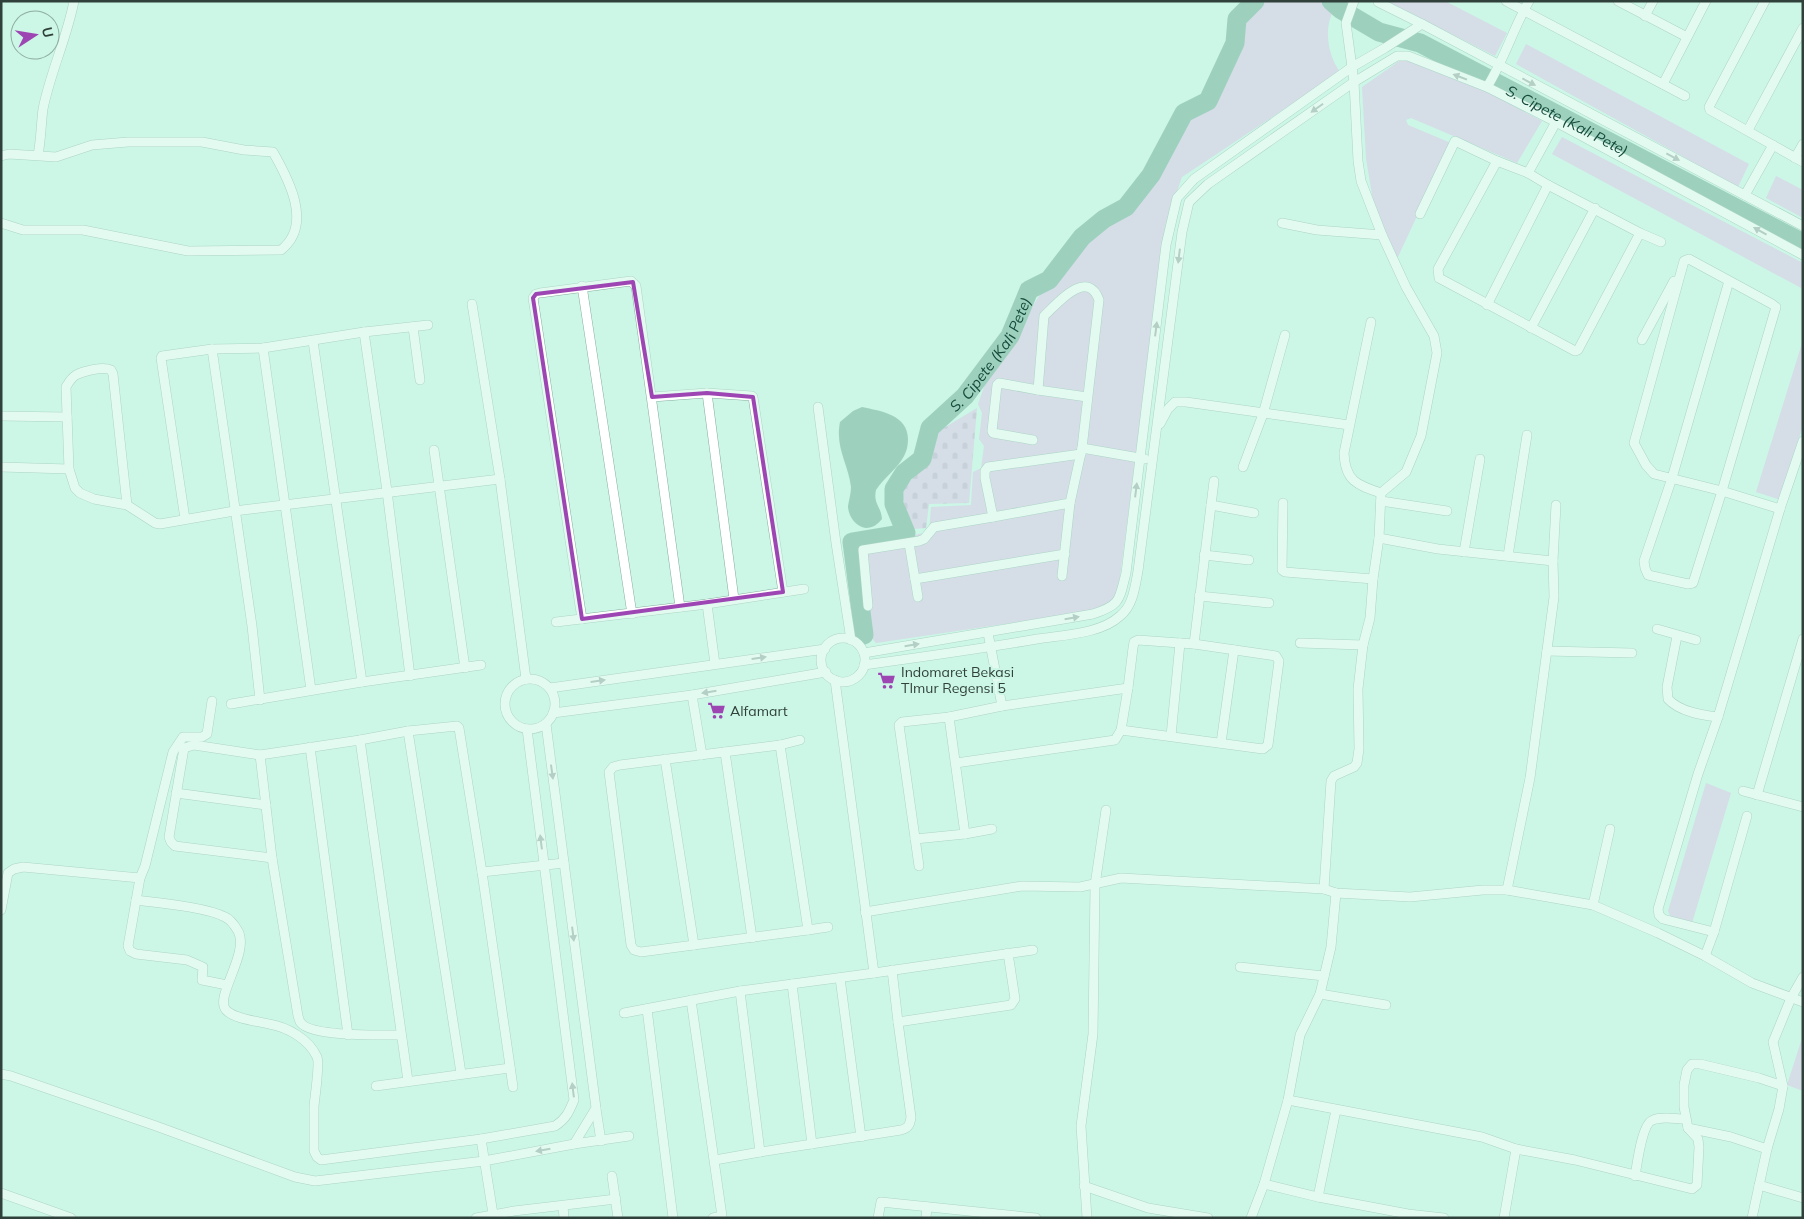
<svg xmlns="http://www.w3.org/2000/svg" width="1804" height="1219" viewBox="0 0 1804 1219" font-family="Mulish,sans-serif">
  <defs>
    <pattern id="cemetery-stones" width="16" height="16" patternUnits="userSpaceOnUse" patternTransform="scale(1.25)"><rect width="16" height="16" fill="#e0bfe9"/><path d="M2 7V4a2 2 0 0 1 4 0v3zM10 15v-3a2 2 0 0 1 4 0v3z" fill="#c0a5c9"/></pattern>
  </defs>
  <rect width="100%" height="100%" fill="#ccf6e6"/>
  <g fill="#e0bfe9">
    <path d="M 1260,1 L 1326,1 L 1334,10 C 1323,28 1328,56 1340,72 L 1182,177 L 1166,223 L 1120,577 L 1116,596 L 1102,608 L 1046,618 L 876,643 L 869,635 L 859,546 L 929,532 L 931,507 L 971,505 L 973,472 L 981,468 L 984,446 L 979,439 L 982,413 L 978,404 L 985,384 L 1039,296 L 1099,228 L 1130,210 L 1161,167 L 1185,117 L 1212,103 L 1241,43 L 1242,21 Z"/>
    <path d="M 1386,1 L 1445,1 L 1507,33 L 1495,56 Z"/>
    <path d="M 1526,44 L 1749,164 L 1738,187 L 1516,64 Z"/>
    <path d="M 1402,59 L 1469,82 L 1542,121 L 1517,163 L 1411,118 L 1406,120 L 1408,125 L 1451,143 L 1397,259 L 1385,234 L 1373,201 L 1366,158 L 1362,87 Z"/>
    <path d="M 1562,137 L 1803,263 L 1803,289 L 1552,154 Z"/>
    <path d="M 1776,176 L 1803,190 L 1803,218 L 1766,198 Z"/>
    <path d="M 1803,340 L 1803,425 L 1781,500 L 1756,492 Z"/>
    <path d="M 1706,783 L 1731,793 L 1692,923 L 1672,920 L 1668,911 Z"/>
    <path d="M 1803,1035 L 1803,1091 L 1787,1085 Z"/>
  </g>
  <path fill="url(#cemetery-stones)" d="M 977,408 L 969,503 L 929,504 L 926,528 L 913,529 L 907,514 L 903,499 L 904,487 L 932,459 L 934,437 L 937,432 Z"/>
  <path fill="#65a48e" d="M 862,407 C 881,411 908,415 908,439 C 908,447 906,454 901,461 C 894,471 883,479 876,490 C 873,504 881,506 882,519 C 878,524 873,528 866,528 C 856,527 848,516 848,506 C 849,500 851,493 851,487 C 848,463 835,448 840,422 L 853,411 Z"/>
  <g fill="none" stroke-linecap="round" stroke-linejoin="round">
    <g stroke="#65a48e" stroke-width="19">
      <path id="s1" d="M 1331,1 L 1340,9 L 1379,32 L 1420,43 L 1803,243"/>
      <path id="s2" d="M 864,635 L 852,542 L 906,533 L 894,504 L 894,489 L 904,473 L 922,459 L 930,428 L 965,396 L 1010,336 L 1029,290 L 1049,280 L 1082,237 L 1104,219 L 1126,207 L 1151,175 L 1184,113 L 1208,101 L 1235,43 L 1237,19 L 1255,1"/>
    </g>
    <defs>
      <g id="street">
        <path d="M 1506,1 L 1685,96"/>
        <path d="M 1618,1 L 1687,37"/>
        <path d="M 1765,1 L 1709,107 L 1710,110 L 1803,162"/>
        <path d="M 1378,2 L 1422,24"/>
        <path d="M 1645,16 L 1653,1"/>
        <path d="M 1663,84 L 1706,1"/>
        <path d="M 1487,87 C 1504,60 1513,29 1529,1"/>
        <path d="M 1556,122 L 1528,173 L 1548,185 L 1640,233 L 1661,242"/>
        <path d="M 1748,130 L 1803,28"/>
        <path d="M 38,155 C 41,140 41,124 43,109 C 50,73 67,38 74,1"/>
        <path d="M 1,156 L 9,154 L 56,157 L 92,145 L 128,142 L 202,142 L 244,150 L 273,152 C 289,180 313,225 281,250 L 188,251 L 83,230 L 23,230 L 1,223"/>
        <path d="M 1795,158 L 1803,144"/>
        <path d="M 1497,161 L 1438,269 L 1439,278 L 1575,351 L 1578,350 L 1640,233"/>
        <path d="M 1745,195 L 1773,145"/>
        <path d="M 1420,214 L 1455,141 L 1497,161 L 1528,173"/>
        <path d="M 1282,223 L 1317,230 L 1382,235"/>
        <path d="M 1729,281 L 1672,478 L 1644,561 L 1645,568 L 1648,575 L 1688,584 L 1693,583 L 1722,491 L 1776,307 L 1772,304 L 1689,259 L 1684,261 L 1634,443 L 1646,465 L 1654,474 L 1722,491 L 1780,509"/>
        <path d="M 582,286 L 632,614"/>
        <path d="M 472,304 L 500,479 L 526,679"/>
        <path d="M 1487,305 L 1548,185"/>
        <path d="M 1371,322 L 1344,453 C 1345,481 1357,485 1381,493"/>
        <path d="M 413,327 L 420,380"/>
        <path d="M 1531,328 L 1595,208"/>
        <path d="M 364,332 L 387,491 L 410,676"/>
        <path d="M 1642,340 L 1674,281"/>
        <path d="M 313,341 L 362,682"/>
        <path d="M 263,348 L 311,690"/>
        <path d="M 212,349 L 252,626 L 260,700"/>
        <path d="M 1038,390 L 1087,397"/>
        <path d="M 707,393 L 734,599"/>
        <path d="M 652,397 L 707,393 L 752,396 L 753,397 L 783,592"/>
        <path d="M 818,407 L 836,543 L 851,640"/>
        <path d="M 1,416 L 67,417"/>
        <path d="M 1160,424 L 1168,409 L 1175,402 L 1186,402 L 1349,425"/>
        <path d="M 1033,440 L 993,433 L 992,431 L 997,385 L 999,383 L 1038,390 L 1044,316 C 1056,305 1087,267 1099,300 L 1082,448"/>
        <path d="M 434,450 L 465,668"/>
        <path d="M 1,467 L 69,469"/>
        <path d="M 1243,467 L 1263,414 L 1285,335"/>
        <path d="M 1381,501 L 1447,511"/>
        <path d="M 1070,503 L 993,517 L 985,478 L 985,471 L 988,467 L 1081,454"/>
        <path d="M 1283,503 L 1282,570 L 1285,572 L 1373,579"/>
        <path d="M 127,505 L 113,374 L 111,370 C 103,366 84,371 76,375 C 71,378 69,382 66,387 L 69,469 L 75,488 L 80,493 L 94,499 L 127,505 L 155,523 L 160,524 L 234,511 L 500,479"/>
        <path d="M 1211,505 L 1254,513"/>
        <path d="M 185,519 L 161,358 L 162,356 L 212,349 L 263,348 L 364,332 L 428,325"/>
        <path d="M 1379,538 L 1438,549 L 1553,561 L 1554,597 L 1530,778 L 1507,890"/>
        <path d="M 909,543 L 918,597"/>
        <path d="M 1464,552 L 1480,459"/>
        <path d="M 1204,555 L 1249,560"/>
        <path d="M 1508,556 L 1527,435"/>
        <path d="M 1553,561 L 1556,505"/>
        <path d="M 1062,576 L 1070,503 L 1082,448 L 1145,459"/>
        <path d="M 915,579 L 1065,554"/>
        <path d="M 1199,596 L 1269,603"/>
        <path d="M 868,606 L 863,550 L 919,541 L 924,539 L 934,527 L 993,517"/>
        <path d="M 582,619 L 533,298 L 536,294 L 540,293 L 631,281 L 636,286 L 680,607"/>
        <path d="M 556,622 L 707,604"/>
        <path d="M 1657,629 L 1696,640"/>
        <path d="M 1677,636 L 1667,687 L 1668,699 C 1680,712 1702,715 1718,717"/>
        <circle cx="843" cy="660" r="22"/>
        <path d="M 1300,643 L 1363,645"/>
        <path d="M 1194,644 L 1214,481"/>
        <path d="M 1547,651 L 1632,653"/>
        <path d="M 864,653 L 1093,614 C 1121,605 1119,600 1126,573 L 1166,245 L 1177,198 L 1194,179 L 1352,67 L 1385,48 L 1422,24 L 1803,226"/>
        <path d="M 715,664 L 707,604 L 804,589"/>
        <path d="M 864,665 C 922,657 980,649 1037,639 C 1062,635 1101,634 1120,616 C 1133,606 1135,587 1138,571 L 1182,232 L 1189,202 L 1208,184 L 1354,82 L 1397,56 L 1408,56 L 1487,87 L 1556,122 L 1803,255"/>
        <circle cx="530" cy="704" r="25"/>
        <path d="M 835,680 L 874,973 L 1033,950"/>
        <path d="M 550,688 L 825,649"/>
        <path d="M 692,695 L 702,755"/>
        <path d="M 212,701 L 207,734 L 202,737 L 183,737 L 173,752 L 145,866 L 140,878 L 128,946 L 130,951 L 136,954 L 187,960 L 203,967 L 202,980 L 227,985"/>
        <path d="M 231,704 L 362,682 L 481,665"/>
        <path d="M 553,713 L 692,695 L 826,672"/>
        <path d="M 1121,730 L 1263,749 L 1268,745 L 1279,661 L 1276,656 L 1194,644 L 1138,640 L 1134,642 L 1133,648 L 1128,688"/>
        <path d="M 408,731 L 461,1073"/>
        <path d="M 1171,736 L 1180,643"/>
        <path d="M 360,740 L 408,1081"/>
        <path d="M 800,740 L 780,745 L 620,765 L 613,767 L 609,772 L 631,945 L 634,950 L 641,952 L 808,930"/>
        <path d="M 1221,743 L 1234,650"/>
        <path d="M 780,745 L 808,930 L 828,927"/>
        <path d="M 310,747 L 348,1035"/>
        <path d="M 725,752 L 752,938"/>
        <path d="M 260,755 L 272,858 L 298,1016 C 299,1018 299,1021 301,1023 C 312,1037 383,1035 401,1035"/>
        <path d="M 665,759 L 694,945"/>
        <path d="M 956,763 L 1115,740 L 1121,730 L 1128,688 L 1002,706"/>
        <path d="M 1743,791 L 1803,807"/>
        <path d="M 176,793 L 266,805"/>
        <path d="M 1757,795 L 1803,639"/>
        <path d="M 965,834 L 992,829"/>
        <path d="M 915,839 L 965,834 L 949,717"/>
        <path d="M 272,858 L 175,846 L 171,842 L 169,837 L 184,748 L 194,745 L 260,755 L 360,740 L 408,731 L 457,726 L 459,728 L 482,872 L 513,1087"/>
        <path d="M 919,866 L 899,725 L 902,722 L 949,717 L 1002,706 L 988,633"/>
        <path d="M 482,872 L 564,863"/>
        <path d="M 1324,889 L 1331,781 L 1334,776 L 1354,767 L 1357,763 L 1359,749 L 1358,689 L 1363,645 L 1370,618 L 1373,579 L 1379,538 L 1381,493 L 1406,472 L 1421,436 L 1437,353 L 1434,336 L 1406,287 L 1382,235 L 1361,181 L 1358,161 L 1354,82 L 1346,23 L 1354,1"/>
        <path d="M 136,900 C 158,903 206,907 225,917 C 230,919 235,926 238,931 C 250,953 214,997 226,1010 C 234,1019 257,1021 269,1024 C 287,1027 309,1039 317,1057 C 320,1063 315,1096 314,1106 C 314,1121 314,1136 314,1151 L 317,1157 L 321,1160 L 481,1139 L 555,1126 C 566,1119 569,1112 574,1100 L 527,729"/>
        <path d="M 1593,905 L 1610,829"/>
        <path d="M 1,910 L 8,873 L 14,869 L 23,867 L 140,878"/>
        <path d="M 865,912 L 1022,886 L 1080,887 L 1121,878 L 1324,889 L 1336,893 L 1410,897 L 1483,890 L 1507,890 L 1593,905 L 1658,933 L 1705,956 L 1752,983 L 1803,1002"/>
        <path d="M 1714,932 L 1747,816"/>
        <path d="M 1705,956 L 1714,932 L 1663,919 L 1659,915 L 1658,909 L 1698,774 L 1718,717 L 1780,509 L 1803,441"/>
        <path d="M 1240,967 L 1324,976"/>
        <path d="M 840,978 L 861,1137"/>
        <path d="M 792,984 L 812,1144"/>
        <path d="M 740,991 L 760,1152 L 901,1130 C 909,1128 910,1124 911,1117 L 898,1022 L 892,970"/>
        <path d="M 1320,994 L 1386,1005"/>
        <path d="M 691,1000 L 722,1216 L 713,1218"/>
        <path d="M 647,1009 L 673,1218"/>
        <path d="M 624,1013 L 740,991 L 874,973"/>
        <path d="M 898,1022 L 1011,1005 L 1015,999 L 1008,953"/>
        <path d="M 1,1074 L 11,1076 L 156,1126 L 295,1177 L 315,1181 L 484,1161 L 574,1144 L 596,1108 L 546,724"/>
        <path d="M 376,1086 L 510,1068"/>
        <path d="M 1288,1100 L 1482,1137 L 1516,1149 L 1504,1218"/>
        <path d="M 596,1109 L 601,1141"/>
        <path d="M 1688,1128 L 1731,1137 L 1767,1149"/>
        <path d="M 481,1139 L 493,1214"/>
        <path d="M 574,1144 L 629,1136"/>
        <path d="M 1516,1149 L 1575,1160 L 1692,1189 L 1697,1185 L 1699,1147 L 1698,1139 L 1688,1128 L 1684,1107 L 1684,1085 L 1687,1070 L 1692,1064 L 1700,1064 L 1759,1078 L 1783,1086"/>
        <path d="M 715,1160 L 760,1152"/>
        <path d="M 612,1176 L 618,1218"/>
        <path d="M 1635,1176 C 1637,1165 1642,1123 1653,1120 C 1662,1116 1675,1119 1685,1119"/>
        <path d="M 1264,1184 L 1318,1197 L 1408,1214 L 1444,1218"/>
        <path d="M 1759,1185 L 1803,1198"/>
        <path d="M 1084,1186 L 1148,1208 L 1208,1218"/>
        <path d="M 1,1193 L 71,1218"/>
        <path d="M 1318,1197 L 1336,1110"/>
        <path d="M 563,1206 L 564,1218"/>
        <path d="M 476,1218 L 514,1211 L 616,1199"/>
        <path d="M 878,1218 L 881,1202 L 1036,1218"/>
        <path d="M 926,1218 L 927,1207"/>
        <path d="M 1087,1218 L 1081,1126 L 1093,1034 L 1095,885 L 1106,810"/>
        <path d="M 1251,1218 L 1264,1184 L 1288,1100 L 1300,1035 L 1320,994 L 1331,947 L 1336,893"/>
        <path d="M 1752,1218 L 1767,1149 L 1779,1109 L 1783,1086 L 1773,1042 L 1791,998 L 1803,977"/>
      </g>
    </defs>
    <use href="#street" stroke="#86ae9f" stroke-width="10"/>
    <use href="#street" stroke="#fff" stroke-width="9"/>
  </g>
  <defs><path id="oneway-solid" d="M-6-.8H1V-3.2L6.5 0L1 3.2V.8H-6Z" transform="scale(1.25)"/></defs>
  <g fill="#98a09d">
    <use href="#oneway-solid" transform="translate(1460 77) rotate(-159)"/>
    <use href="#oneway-solid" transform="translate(1529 82) rotate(28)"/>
    <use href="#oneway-solid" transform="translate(1317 108) rotate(145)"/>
    <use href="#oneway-solid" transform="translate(1673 157) rotate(28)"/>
    <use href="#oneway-solid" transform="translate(1760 231) rotate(-151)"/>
    <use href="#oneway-solid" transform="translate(1179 256) rotate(97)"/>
    <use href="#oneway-solid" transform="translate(1156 329) rotate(-83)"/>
    <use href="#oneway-solid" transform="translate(1136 490) rotate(-83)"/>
    <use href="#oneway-solid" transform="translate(1072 618) rotate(-10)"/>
    <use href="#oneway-solid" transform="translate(912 645) rotate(-9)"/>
    <use href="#oneway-solid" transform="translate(759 658) rotate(-8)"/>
    <use href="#oneway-solid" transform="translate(598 681) rotate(-8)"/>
    <use href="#oneway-solid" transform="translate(709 692) rotate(171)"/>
    <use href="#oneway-solid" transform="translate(552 772) rotate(82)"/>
    <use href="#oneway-solid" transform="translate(541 842) rotate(-97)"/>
    <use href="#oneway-solid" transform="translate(573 934) rotate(83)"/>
    <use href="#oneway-solid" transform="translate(573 1090) rotate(-97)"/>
    <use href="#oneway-solid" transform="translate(543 1150) rotate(170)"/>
  </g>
  <path d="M0 0H1804V1219H0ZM 633,282 L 652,397 L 707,393 L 753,397 L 783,592 L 582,619 L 533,298 L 536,294 Z" fill="#ccf6e6" fill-opacity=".55" fill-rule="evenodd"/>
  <path fill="none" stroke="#9d46b3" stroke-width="4" stroke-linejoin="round" d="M 633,282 L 652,397 L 707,393 L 753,397 L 783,592 L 582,619 L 533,298 L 536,294 Z"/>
  <defs>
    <symbol id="supermarket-bare" viewBox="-9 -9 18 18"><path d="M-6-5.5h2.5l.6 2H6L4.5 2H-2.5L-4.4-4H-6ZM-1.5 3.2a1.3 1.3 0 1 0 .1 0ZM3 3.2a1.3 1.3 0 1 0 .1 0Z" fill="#9d46b3" stroke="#ccf6e6" stroke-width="2.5" paint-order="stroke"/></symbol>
  </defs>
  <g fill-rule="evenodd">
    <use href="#supermarket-bare" x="874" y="668" width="25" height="25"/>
    <use href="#supermarket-bare" x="704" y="698" width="25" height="25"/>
  </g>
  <g text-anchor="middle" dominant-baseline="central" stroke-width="4" stroke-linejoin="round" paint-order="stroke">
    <g font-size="14" fill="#30413b" stroke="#ccf6e6" text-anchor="start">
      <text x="901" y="672">Indomaret Bekasi<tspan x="901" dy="16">TImur Regensi 5</tspan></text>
      <text x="730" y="711">Alfamart</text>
    </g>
    <g font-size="15" font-style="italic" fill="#164b3b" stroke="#ccf6e6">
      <text stroke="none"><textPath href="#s1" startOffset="266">S. Cipete (Kali Pete)</textPath></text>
      <text stroke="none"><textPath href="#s2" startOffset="365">S. Cipete (Kali Pete)</textPath></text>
    </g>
  </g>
  <rect width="1804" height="1219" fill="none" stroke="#30413b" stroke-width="5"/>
  <g transform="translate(35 35) rotate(78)"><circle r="24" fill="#ccf6e6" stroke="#8eaea2"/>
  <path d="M0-4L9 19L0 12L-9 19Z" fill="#9d46b3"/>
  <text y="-8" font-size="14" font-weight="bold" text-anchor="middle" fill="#30413b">U</text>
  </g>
</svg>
